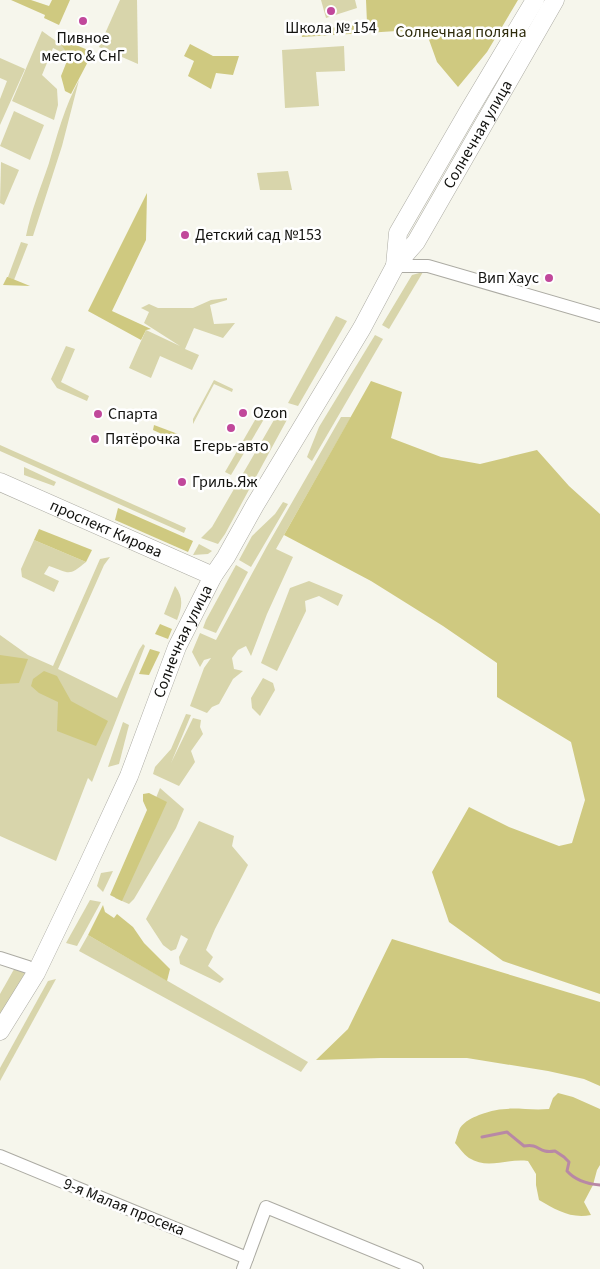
<svg xmlns="http://www.w3.org/2000/svg" width="600" height="1269" viewBox="0 0 600 1269" font-family="'Source Sans 3',sans-serif">
  <rect width="100%" height="100%" fill="#f6f6ec"/>
  <g fill="#d8d5ab">
    <path d="M 120,0 L 137,0 L 138,64 L 99,47 Z"/>
    <path d="M 321,0 L 355,0 L 357,8 L 326,18 Z"/>
    <path d="M 42,31 L 63,46 L 69,56 L 53,48 L 42,75 L 57,89 L 58,105 L 54,120 L 12,101 Z"/>
    <path d="M 344,46 L 345,71 L 316,72 L 319,106 L 285,108 L 282,50 Z"/>
    <path d="M 0,58 L 25,69 L 0,125 L 0,99 L 7,81 L 0,78 Z"/>
    <path d="M 79,80 L 62,146 L 33,236 L 26,236 C 31,211 41,187 49,163 C 57,135 65,106 79,80 Z"/>
    <path d="M 14,111 L 44,125 L 30,160 L 0,146 Z"/>
    <path d="M 1,162 L 19,170 L 4,205 L 0,203 Z"/>
    <path d="M 288,171 L 292,190 L 260,190 L 257,173 Z"/>
    <path d="M 21,242 L 28,244 L 14,280 L 8,277 Z"/>
    <path d="M 423,272 L 389,329 L 382,325 L 412,275 Z"/>
    <path d="M 227,298 L 227,300 L 210,305 L 214,324 L 235,323 L 223,338 L 194,328 L 185,349 L 199,355 L 192,370 L 160,356 L 151,378 L 129,368 L 146,330 L 180,346 L 144,323 L 149,312 L 141,308 L 149,304 L 158,308 L 193,308 L 211,300 Z"/>
    <path d="M 336,316 L 347,321 L 298,406 L 288,403 Z"/>
    <path d="M 375,335 L 383,339 L 312,461 L 307,457 L 319,427 Z"/>
    <path d="M 66,346 L 75,349 L 61,382 L 89,396 L 87,401 L 57,388 L 51,379 Z"/>
    <path d="M 214,380 L 233,389 L 232,392 L 214,384 L 193,424 L 193,419 Z"/>
    <path d="M 259,413 L 267,414 L 231,475 L 225,472 Z"/>
    <path d="M 278,413 L 289,416 L 225,534 L 218,544 L 201,538 L 212,527 Z"/>
    <path d="M 341,417 L 351,417 L 276,549 L 293,557 L 267,614 L 251,656 L 246,646 L 238,650 L 232,658 L 234,669 L 243,671 L 233,679 L 219,704 L 212,707 L 207,713 L 190,706 L 204,668 L 211,658 L 204,660 L 200,667 L 192,652 L 200,633 L 216,640 L 267,546 Z"/>
    <path d="M 0,445 L 186,528 L 184,533 L 0,451 Z"/>
    <path d="M 24,467 L 56,482 L 54,486 L 24,475 Z"/>
    <path d="M 283,502 L 288,504 L 251,567 L 239,560 L 252,536 L 275,514 Z"/>
    <path d="M 34,540 L 86,562 C 68,577 70,573 49,566 L 44,574 L 59,581 L 54,592 L 22,577 L 21,569 Z"/>
    <path d="M 199,544 L 212,551 L 208,554 L 193,555 Z"/>
    <path d="M 110,557 L 104,565 L 58,669 L 117,698 L 139,650 L 143,644 L 145,646 L 92,782 L 88,778 L 56,861 L 0,836 L 0,635 L 28,655 L 53,666 L 100,559 Z"/>
    <path d="M 236,565 L 248,572 L 216,633 L 203,628 L 206,620 Z"/>
    <path d="M 309,581 L 343,595 L 338,606 L 319,596 L 305,601 L 306,611 L 277,671 L 261,663 L 290,588 Z"/>
    <path d="M 175,586 C 184,598 182,607 177,620 L 164,614 Z"/>
    <path d="M 263,678 L 273,683 L 275,690 L 260,716 L 252,708 L 251,698 Z"/>
    <path d="M 186,714 L 191,715 L 171,763 L 193,718 L 201,720 L 200,727 L 203,734 L 191,751 L 195,762 L 179,786 L 153,774 L 155,767 L 171,749 Z"/>
    <path d="M 123,722 L 129,725 L 119,764 L 108,767 Z"/>
    <path d="M 160,788 L 184,809 L 176,828 L 134,899 L 129,904 L 115,898 Z"/>
    <path d="M 199,821 L 234,836 L 232,846 L 248,865 L 215,929 L 206,950 L 213,957 L 208,966 L 224,979 L 220,983 L 180,964 L 179,957 L 188,939 L 181,935 L 176,949 L 171,951 L 163,945 L 146,919 Z"/>
    <path d="M 113,871 L 103,892 L 97,886 L 101,873 Z"/>
    <path d="M 90,900 L 101,902 L 77,946 L 66,943 Z"/>
    <path d="M 88,935 L 308,1062 L 301,1072 L 79,951 Z"/>
    <path d="M 17,964 L 28,968 L 0,1017 L 0,994 Z"/>
    <path d="M 56,979 L 0,1081 L 0,1068 L 48,981 Z"/>
  </g>
  <g fill="#cfc980">
    <path d="M 11,0 L 31,0 L 49,6 L 52,0 L 70,0 L 59,25 L 44,18 L 45,15 Z"/>
    <path d="M 366,0 L 518,0 L 487,52 L 458,87 L 437,62 L 428,37 L 415,32 L 397,31 L 302,37 L 301,32 L 367,23 Z"/>
    <path d="M 56,37 L 93,52 L 71,94 L 65,91 L 61,76 L 69,56 Z"/>
    <path d="M 190,44 L 213,56 L 239,56 L 233,75 L 216,73 L 211,89 L 188,76 L 194,61 L 184,56 Z"/>
    <path d="M 147,193 L 146,240 L 112,311 L 151,329 L 146,330 L 141,340 L 88,311 Z"/>
    <path d="M 7,277 L 8,277 L 30,286 L 3,285 Z"/>
    <path d="M 371,381 L 402,392 L 391,438 L 441,457 L 480,464 L 537,450 L 569,486 L 600,514 L 600,994 L 503,961 L 449,922 L 432,872 L 469,807 L 509,827 L 559,846 L 572,843 L 585,800 L 571,742 L 497,697 L 497,663 L 443,626 L 371,581 L 284,535 Z"/>
    <path d="M 154,425 L 178,434 L 175,440 L 153,430 Z"/>
    <path d="M 118,508 L 193,541 L 188,552 L 115,520 Z"/>
    <path d="M 39,529 L 92,550 L 86,562 L 34,540 Z"/>
    <path d="M 160,624 L 172,629 L 168,639 L 155,634 Z"/>
    <path d="M 150,649 L 160,652 L 149,675 L 139,674 Z"/>
    <path d="M 0,655 L 28,659 L 19,683 L 0,684 Z"/>
    <path d="M 44,671 L 57,676 L 71,701 L 108,721 L 96,746 L 57,731 L 58,702 L 39,693 L 31,686 L 33,679 Z"/>
    <path d="M 149,793 L 167,802 L 122,901 L 110,895 L 147,810 L 143,801 L 143,794 Z"/>
    <path d="M 103,905 L 105,912 L 114,918 L 117,914 L 133,927 L 144,943 L 170,969 L 167,981 L 88,935 Z"/>
    <path d="M 392,939 L 600,1002 L 600,1086 L 584,1079 L 548,1071 L 467,1058 L 381,1058 L 316,1060 L 348,1029 Z"/>
    <path d="M 558,1093 L 573,1097 L 600,1109 L 600,1165 L 597,1170 L 593,1185 L 584,1202 L 591,1215 C 571,1219 556,1210 539,1200 L 536,1185 L 536,1174 L 528,1161 C 507,1158 488,1170 469,1158 C 463,1154 459,1147 455,1143 C 457,1138 458,1132 460,1128 C 465,1121 472,1118 479,1115 C 507,1104 522,1111 549,1109 L 553,1098 Z"/>
  </g>
  <g fill="none" stroke-linecap="round" stroke-linejoin="round">
    <path stroke="#b888a5" stroke-width="3" d="M 482,1137 L 507,1132 L 524,1146 C 541,1143 537,1154 555,1151 L 564,1157 L 569,1162 L 567,1171 C 575,1180 588,1184 600,1185"/>
    <defs>
      <g id="street">
        <path d="M 395,266 L 428,266 L 600,316"/>
        <path d="M 0,958 L 28,967 L 36,973"/>
        <path d="M 0,1156 L 247,1258"/>
        <path d="M 243,1269 L 266,1207 L 417,1269"/>
      </g>
      <g id="secondary">
        <path d="M 395,266 L 398,233 L 468,112 L 535,0"/>
        <path id="s1" d="M 0,482 L 213,576"/>
        <path id="s2" d="M 0,1031 L 36,973 L 85,871 L 129,776 L 177,647 L 213,576 L 226,557 L 255,505 L 362,328 L 395,266 L 416,242 L 555,0"/>
      </g>
    </defs>
    <use href="#street" stroke="#acaba3" stroke-width="14"/>
    <use href="#secondary" stroke="#acaba3" stroke-width="19"/>
    <use href="#street" stroke="#fff" stroke-width="12"/>
    <use href="#secondary" stroke="#fff" stroke-width="18"/>
  </g>
  <g fill="#c1489b" stroke="#fff" stroke-width="2">
    <circle cx="331" cy="11" r="5"/>
    <circle cx="83" cy="21" r="5"/>
    <circle cx="185" cy="235" r="5"/>
    <circle cx="549" cy="278" r="5"/>
    <circle cx="243" cy="413" r="5"/>
    <circle cx="98" cy="414" r="5"/>
    <circle cx="231" cy="428" r="5"/>
    <circle cx="95" cy="439" r="5"/>
    <circle cx="182" cy="482" r="5"/>
  </g>
  <g text-anchor="middle" dominant-baseline="central" stroke-width="5" stroke-linejoin="round" paint-order="stroke">
    <g font-size="16" fill="#12120f" stroke="#fff" text-anchor="start">
      <text x="331" y="28" text-anchor="middle">Школа № 154</text>
      <text x="83" y="38" text-anchor="middle">Пивное<tspan x="83" dy="18">место &amp; СнГ</tspan></text>
      <text x="195" y="235">Детский сад №153</text>
      <text x="539" y="278" text-anchor="end">Вип Хаус</text>
      <text x="253" y="413">Ozon</text>
      <text x="108" y="414">Спарта</text>
      <text x="105" y="439">Пятёрочка</text>
      <text x="231" y="446" text-anchor="middle">Егерь-авто</text>
      <text x="192" y="482">Гриль.Яж</text>
    </g>
    <g font-size="16" fill="#2f2c0c" stroke="#fff">
      <text x="461" y="32">Солнечная поляна</text>
    </g>
    <g font-size="16" fill="#12120f" stroke="#fff">
      <text stroke="none"><textPath href="#s2" startOffset="1019">Солнечная улица</textPath></text>
      <text stroke="none"><textPath href="#s1" startOffset="116">проспект Кирова</textPath></text>
      <text stroke="none"><textPath href="#s2" startOffset="431">Солнечная улица</textPath></text>
      <text transform="translate(124 1207) rotate(22)">9-я Малая просека</text>
    </g>
  </g>
</svg>
